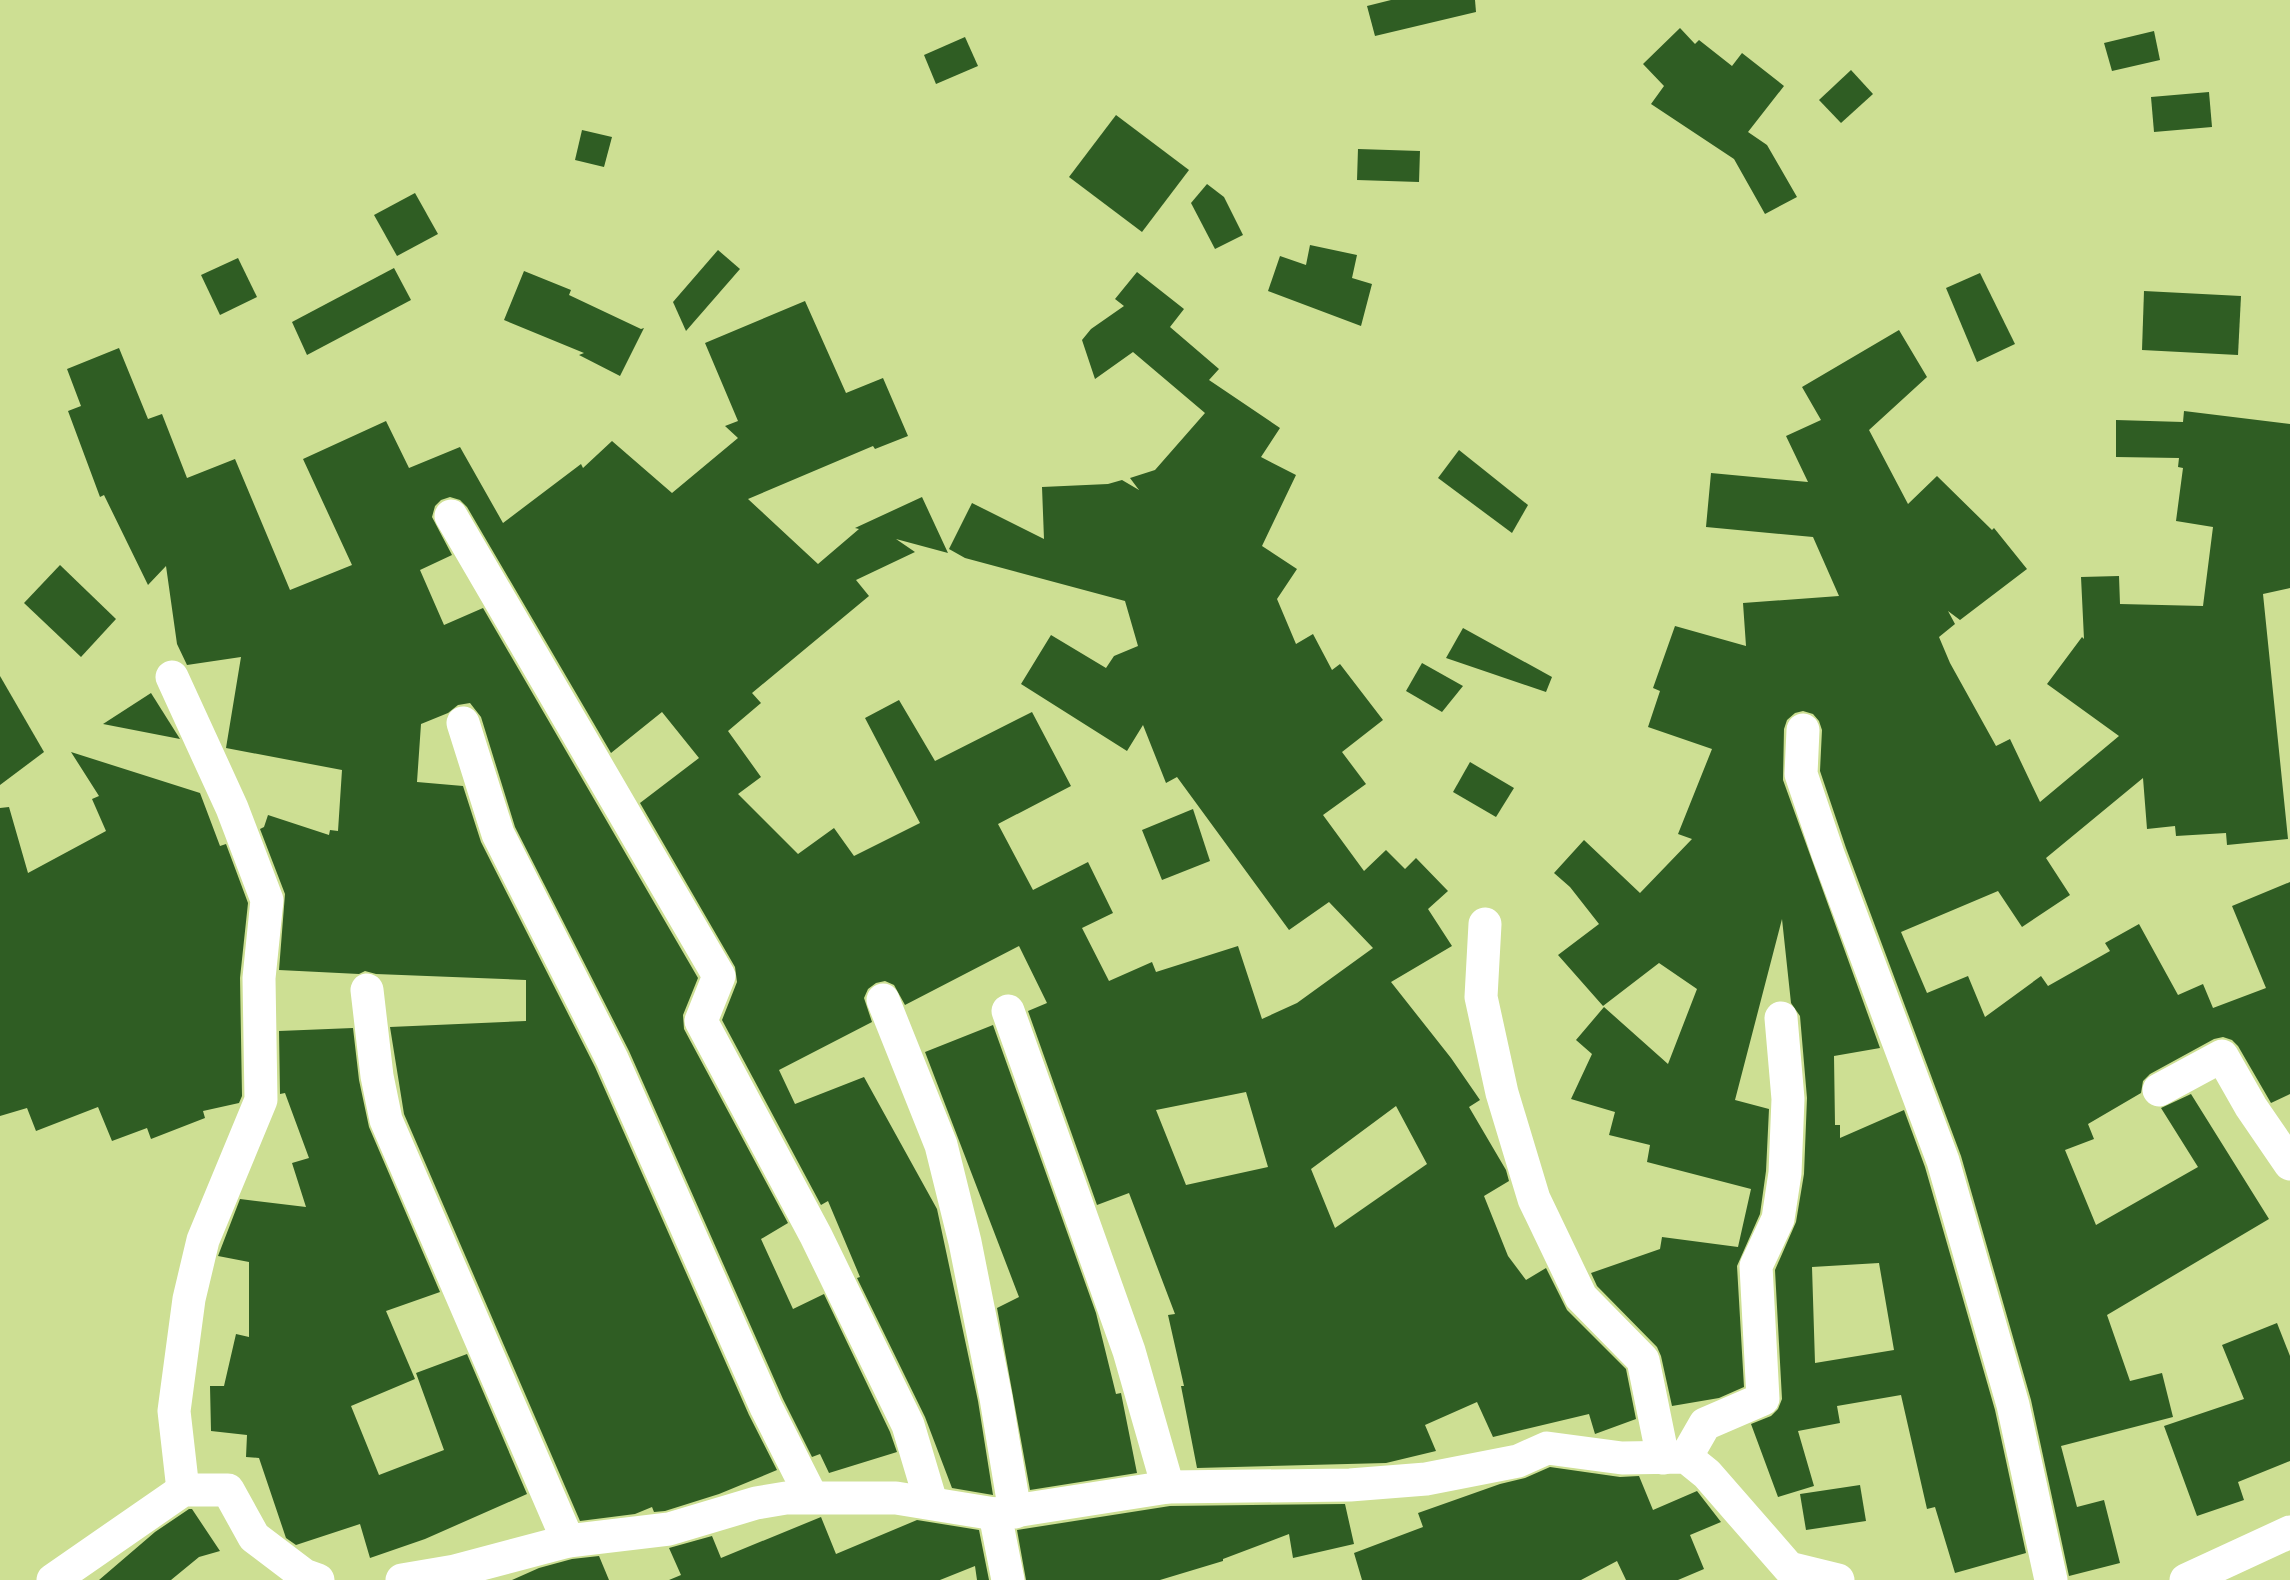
<svg xmlns="http://www.w3.org/2000/svg" width="2290" height="1580" viewBox="0 0 2290 1580" font-family="Lora,serif">
  <rect width="100%" height="100%" fill="#cddf93"/>
  <g fill="#2f5d23" fill-rule="evenodd">
    <path d="M 1391,0 L 1475,0 L 1476,12 L 1375,36 L 1367,6 Z"/>
    <path d="M 1680,28 L 1695,44 L 1699,40 L 1732,66 L 1742,53 L 1784,86 L 1748,132 L 1767,145 L 1797,197 L 1765,214 L 1734,159 L 1651,104 L 1664,86 L 1643,64 Z"/>
    <path d="M 2154,31 L 2160,60 L 2112,71 L 2104,43 Z"/>
    <path d="M 965,37 L 978,66 L 936,84 L 924,55 Z"/>
    <path d="M 1851,70 L 1873,94 L 1841,123 L 1819,100 Z"/>
    <path d="M 2209,92 L 2212,127 L 2154,132 L 2151,97 Z"/>
    <path d="M 1116,115 L 1189,170 L 1142,232 L 1069,177 Z"/>
    <path d="M 582,130 L 612,137 L 604,167 L 575,160 Z"/>
    <path d="M 1358,149 L 1420,151 L 1419,182 L 1357,180 Z"/>
    <path d="M 1207,184 L 1224,197 L 1243,235 L 1215,249 L 1191,203 Z"/>
    <path d="M 415,193 L 438,234 L 397,256 L 374,215 Z"/>
    <path d="M 1310,245 L 1357,255 L 1352,278 L 1372,284 L 1361,326 L 1268,291 L 1280,256 L 1306,265 Z"/>
    <path d="M 718,250 L 740,269 L 686,331 L 673,302 Z"/>
    <path d="M 238,258 L 257,297 L 220,315 L 201,275 Z"/>
    <path d="M 394,268 L 411,300 L 307,355 L 292,322 Z"/>
    <path d="M 524,271 L 571,290 L 569,295 L 641,329 L 644,328 L 620,376 L 579,355 L 584,353 L 504,320 Z"/>
    <path d="M 1137,272 L 1184,309 L 1170,327 L 1219,369 L 1209,380 L 1280,428 L 1261,457 L 1296,475 L 1262,546 L 1297,569 L 1277,599 L 1296,644 L 1313,634 L 1332,670 L 1340,664 L 1383,720 L 1342,752 L 1366,784 L 1323,815 L 1364,871 L 1386,850 L 1405,869 L 1416,858 L 1448,891 L 1428,909 L 1452,946 L 1391,982 L 1451,1058 L 1480,1100 L 1469,1107 L 1506,1170 L 1509,1181 L 1484,1196 L 1508,1256 L 1526,1280 L 1546,1268 L 1567,1310 L 1626,1369 L 1636,1419 L 1595,1434 L 1589,1414 L 1493,1437 L 1477,1402 L 1425,1425 L 1436,1451 L 1386,1463 L 1197,1468 L 1181,1386 L 1184,1386 L 1168,1315 L 1175,1314 L 1129,1193 L 1097,1205 L 1028,1011 L 1047,1003 L 1019,946 L 905,1005 L 894,985 L 885,981 L 876,983 L 868,989 L 864,998 L 872,1022 L 779,1070 L 795,1104 L 864,1077 L 937,1209 L 978,1401 L 993,1495 L 952,1488 L 925,1417 L 857,1278 L 860,1277 L 828,1201 L 821,1205 L 722,1020 L 737,982 L 735,967 L 640,803 L 699,758 L 662,712 L 611,753 L 467,507 L 460,500 L 450,497 L 441,500 L 435,506 L 432,517 L 452,555 L 420,570 L 444,625 L 483,608 L 698,978 L 683,1015 L 684,1029 L 788,1223 L 761,1239 L 793,1309 L 824,1294 L 890,1432 L 897,1452 L 829,1473 L 820,1454 L 812,1457 L 783,1399 L 629,1051 L 515,827 L 481,717 L 470,703 L 458,705 L 448,713 L 421,724 L 417,782 L 463,786 L 481,842 L 595,1067 L 749,1415 L 777,1470 L 719,1494 L 665,1511 L 654,1512 L 652,1507 L 635,1514 L 580,1521 L 404,1114 L 390,1027 L 526,1021 L 526,980 L 376,974 L 365,971 L 359,974 L 279,970 L 285,894 L 260,829 L 264,827 L 268,815 L 329,835 L 330,830 L 338,831 L 342,770 L 226,748 L 241,657 L 187,665 L 177,644 L 166,566 L 148,585 L 104,495 L 100,497 L 68,411 L 81,406 L 67,369 L 119,348 L 148,419 L 162,414 L 187,478 L 235,459 L 290,590 L 352,565 L 303,459 L 386,421 L 409,468 L 460,447 L 503,523 L 581,464 L 583,468 L 612,441 L 672,493 L 738,438 L 725,426 L 738,421 L 705,343 L 805,301 L 846,393 L 883,378 L 908,436 L 875,449 L 873,446 L 748,499 L 818,564 L 859,529 L 855,528 L 922,497 L 948,553 L 896,539 L 915,552 L 856,580 L 869,596 L 752,693 L 761,703 L 728,731 L 761,777 L 738,794 L 798,854 L 834,828 L 854,856 L 920,823 L 865,718 L 899,700 L 935,761 L 1032,712 L 1071,786 L 998,824 L 1033,890 L 1088,862 L 1113,913 L 1082,928 L 1109,981 L 1152,962 L 1156,972 L 1238,946 L 1262,1019 L 1297,1003 L 1373,948 L 1329,902 L 1289,930 L 1177,777 L 1166,783 L 1143,725 L 1127,751 L 1021,684 L 1051,635 L 1106,668 L 1114,656 L 1138,646 L 1125,601 L 965,558 L 949,549 L 972,503 L 1044,539 L 1042,487 L 1108,484 L 1122,480 L 1139,490 L 1130,478 L 1155,470 L 1205,413 L 1133,352 L 1095,379 L 1082,340 L 1091,329 L 1124,306 L 1115,299 ZM 1246,1092 L 1268,1167 L 1186,1185 L 1156,1110 ZM 1396,1106 L 1427,1164 L 1335,1228 L 1311,1169 Z"/>
    <path d="M 1980,273 L 2015,344 L 1977,362 L 1946,288 Z"/>
    <path d="M 2144,291 L 2241,296 L 2238,355 L 2142,350 Z"/>
    <path d="M 1899,330 L 1927,377 L 1869,430 L 1908,504 L 1937,476 L 1992,530 L 1994,528 L 2027,569 L 1960,620 L 1948,611 L 1955,624 L 1939,637 L 1950,663 L 1996,746 L 2010,739 L 2040,802 L 2119,736 L 2047,684 L 2082,637 L 2084,639 L 2081,577 L 2119,576 L 2120,604 L 2203,606 L 2213,527 L 2176,521 L 2183,468 L 2178,467 L 2179,458 L 2116,457 L 2116,420 L 2183,422 L 2184,411 L 2290,424 L 2290,588 L 2263,594 L 2288,839 L 2227,845 L 2226,833 L 2176,836 L 2175,826 L 2147,829 L 2143,778 L 2046,858 L 2070,895 L 2022,927 L 1998,891 L 1901,932 L 1927,993 L 1968,976 L 1985,1017 L 2041,976 L 2048,986 L 2110,951 L 2105,943 L 2139,924 L 2178,995 L 2203,984 L 2213,1008 L 2266,988 L 2232,906 L 2290,882 L 2290,1094 L 2271,1103 L 2238,1046 L 2232,1040 L 2223,1037 L 2214,1039 L 2150,1074 L 2143,1081 L 2141,1093 L 2088,1124 L 2094,1139 L 2065,1150 L 2096,1225 L 2198,1167 L 2161,1108 L 2191,1094 L 2269,1219 L 2107,1315 L 2130,1381 L 2162,1373 L 2173,1417 L 2061,1446 L 2077,1507 L 2104,1500 L 2120,1563 L 2069,1576 L 2031,1400 L 1961,1156 L 1846,848 L 1820,771 L 1822,730 L 1819,721 L 1813,714 L 1803,711 L 1795,713 L 1787,720 L 1784,729 L 1783,780 L 1880,1048 L 1834,1056 L 1835,1125 L 1840,1125 L 1840,1138 L 1904,1110 L 1925,1167 L 1995,1410 L 2026,1553 L 1955,1573 L 1935,1507 L 1927,1509 L 1901,1395 L 1837,1406 L 1840,1423 L 1798,1431 L 1814,1486 L 1778,1497 L 1751,1424 L 1771,1416 L 1778,1409 L 1782,1399 L 1775,1270 L 1796,1222 L 1804,1174 L 1807,1098 L 1800,1016 L 1791,1003 L 1782,919 L 1735,1100 L 1769,1109 L 1766,1171 L 1760,1214 L 1737,1266 L 1744,1387 L 1719,1398 L 1672,1406 L 1661,1356 L 1657,1347 L 1597,1286 L 1591,1273 L 1660,1249 L 1662,1237 L 1738,1247 L 1751,1189 L 1647,1162 L 1650,1145 L 1609,1135 L 1615,1112 L 1571,1099 L 1592,1054 L 1576,1040 L 1604,1007 L 1668,1064 L 1697,989 L 1659,963 L 1603,1006 L 1558,955 L 1599,924 L 1570,887 L 1554,873 L 1584,840 L 1640,893 L 1692,839 L 1678,834 L 1712,749 L 1648,727 L 1660,691 L 1653,688 L 1675,626 L 1746,646 L 1743,603 L 1839,596 L 1813,537 L 1706,527 L 1711,473 L 1808,482 L 1786,436 L 1821,420 L 1802,387 ZM 1879,1263 L 1894,1350 L 1815,1363 L 1812,1267 Z"/>
    <path d="M 1459,450 L 1528,505 L 1512,533 L 1438,478 Z"/>
    <path d="M 60,565 L 116,619 L 81,657 L 24,603 Z"/>
    <path d="M 1463,628 L 1552,677 L 1546,692 L 1446,658 Z"/>
    <path d="M 1422,663 L 1463,686 L 1442,712 L 1406,691 Z"/>
    <path d="M 0,676 L 44,752 L 0,785 Z"/>
    <path d="M 151,693 L 180,739 L 103,724 Z"/>
    <path d="M 71,752 L 200,793 L 220,846 L 226,844 L 248,903 L 240,978 L 242,1096 L 239,1103 L 203,1111 L 205,1118 L 151,1139 L 147,1128 L 112,1141 L 98,1107 L 36,1131 L 27,1108 L 0,1116 L 0,808 L 9,807 L 28,873 L 106,831 L 92,799 L 99,796 Z"/>
    <path d="M 1470,762 L 1514,788 L 1496,817 L 1453,792 Z"/>
    <path d="M 1193,809 L 1210,861 L 1162,880 L 1142,830 Z"/>
    <path d="M 993,1025 L 1096,1313 L 1116,1394 L 1121,1393 L 1137,1473 L 1030,1490 L 997,1308 L 1019,1297 L 925,1052 Z"/>
    <path d="M 353,1028 L 359,1080 L 369,1127 L 440,1292 L 386,1311 L 415,1379 L 351,1406 L 379,1475 L 444,1450 L 416,1373 L 467,1354 L 527,1494 L 425,1539 L 370,1558 L 360,1524 L 296,1545 L 286,1538 L 259,1458 L 246,1457 L 247,1435 L 211,1431 L 210,1386 L 224,1386 L 236,1334 L 249,1337 L 249,1262 L 218,1256 L 240,1199 L 306,1207 L 292,1163 L 309,1158 L 285,1093 L 280,1094 L 279,1031 Z"/>
    <path d="M 2277,1323 L 2290,1356 L 2290,1461 L 2238,1482 L 2244,1500 L 2197,1516 L 2164,1426 L 2244,1399 L 2222,1345 Z"/>
    <path d="M 1550,1467 L 1620,1477 L 1639,1476 L 1653,1510 L 1697,1491 L 1721,1522 L 1690,1535 L 1704,1569 L 1678,1580 L 1626,1580 L 1617,1561 L 1581,1580 L 1362,1580 L 1354,1553 L 1423,1527 L 1418,1513 L 1500,1484 L 1525,1478 Z"/>
    <path d="M 1860,1485 L 1866,1521 L 1806,1530 L 1800,1494 Z"/>
    <path d="M 1345,1504 L 1354,1544 L 1293,1558 L 1289,1534 L 1223,1559 L 1223,1561 L 1160,1580 L 1026,1580 L 1017,1530 L 1170,1506 Z"/>
    <path d="M 189,1509 L 192,1509 L 220,1551 L 199,1557 L 171,1580 L 99,1580 L 155,1532 Z"/>
    <path d="M 821,1517 L 836,1554 L 917,1520 L 979,1530 L 989,1580 L 977,1580 L 975,1566 L 940,1580 L 669,1580 L 681,1575 L 669,1548 L 712,1536 L 721,1558 Z"/>
    <path d="M 599,1556 L 609,1580 L 512,1580 L 539,1568 L 572,1559 Z"/>
  </g>
  <g fill="none" stroke-linecap="round" stroke-linejoin="round">
    <g stroke="#fff" stroke-width="33">
      <path d="M 451,516 L 719,976 L 701,1021 L 816,1236 L 908,1425 L 931,1502"/>
      <path d="M 172,677 L 232,808 L 267,900 L 259,978 L 261,1100 L 203,1240 L 189,1299 L 174,1411 L 183,1490"/>
      <path d="M 463,723 L 498,834 L 612,1059 L 766,1407 L 811,1496"/>
      <path d="M 1803,730 L 1801,774 L 1828,854 L 1943,1161 L 2013,1405 L 2051,1580"/>
      <path d="M 1485,924 L 1481,997 L 1502,1093 L 1534,1199 L 1581,1297 L 1643,1360 L 1663,1458"/>
      <path d="M 367,990 L 377,1076 L 386,1120 L 568,1541"/>
      <path d="M 883,1000 L 941,1145 L 965,1242 L 996,1398 L 1015,1512"/>
      <path d="M 1008,1011 L 1129,1351 L 1168,1487"/>
      <path d="M 2159,1090 L 2222,1056 L 2251,1107 L 2290,1164"/>
      <path d="M 1686,1457 L 1705,1424 L 1763,1399 L 1756,1266 L 1778,1219 L 1785,1173 L 1788,1099 L 1781,1018"/>
      <path d="M 995,1514 L 1008,1580"/>
      <path d="M 53,1580 L 183,1490 L 228,1490 L 254,1537 L 304,1575 L 318,1580"/>
      <path d="M 402,1580 L 455,1571 L 568,1541 L 669,1529 L 756,1503 L 786,1498 L 896,1498 L 995,1514 L 1168,1487 L 1350,1485 L 1426,1479 L 1518,1461 L 1547,1448 L 1622,1458 L 1686,1457 L 1707,1474 L 1789,1568 L 1838,1580"/>
      <path d="M 2186,1580 L 2290,1532"/>
    </g>
  </g>
</svg>
